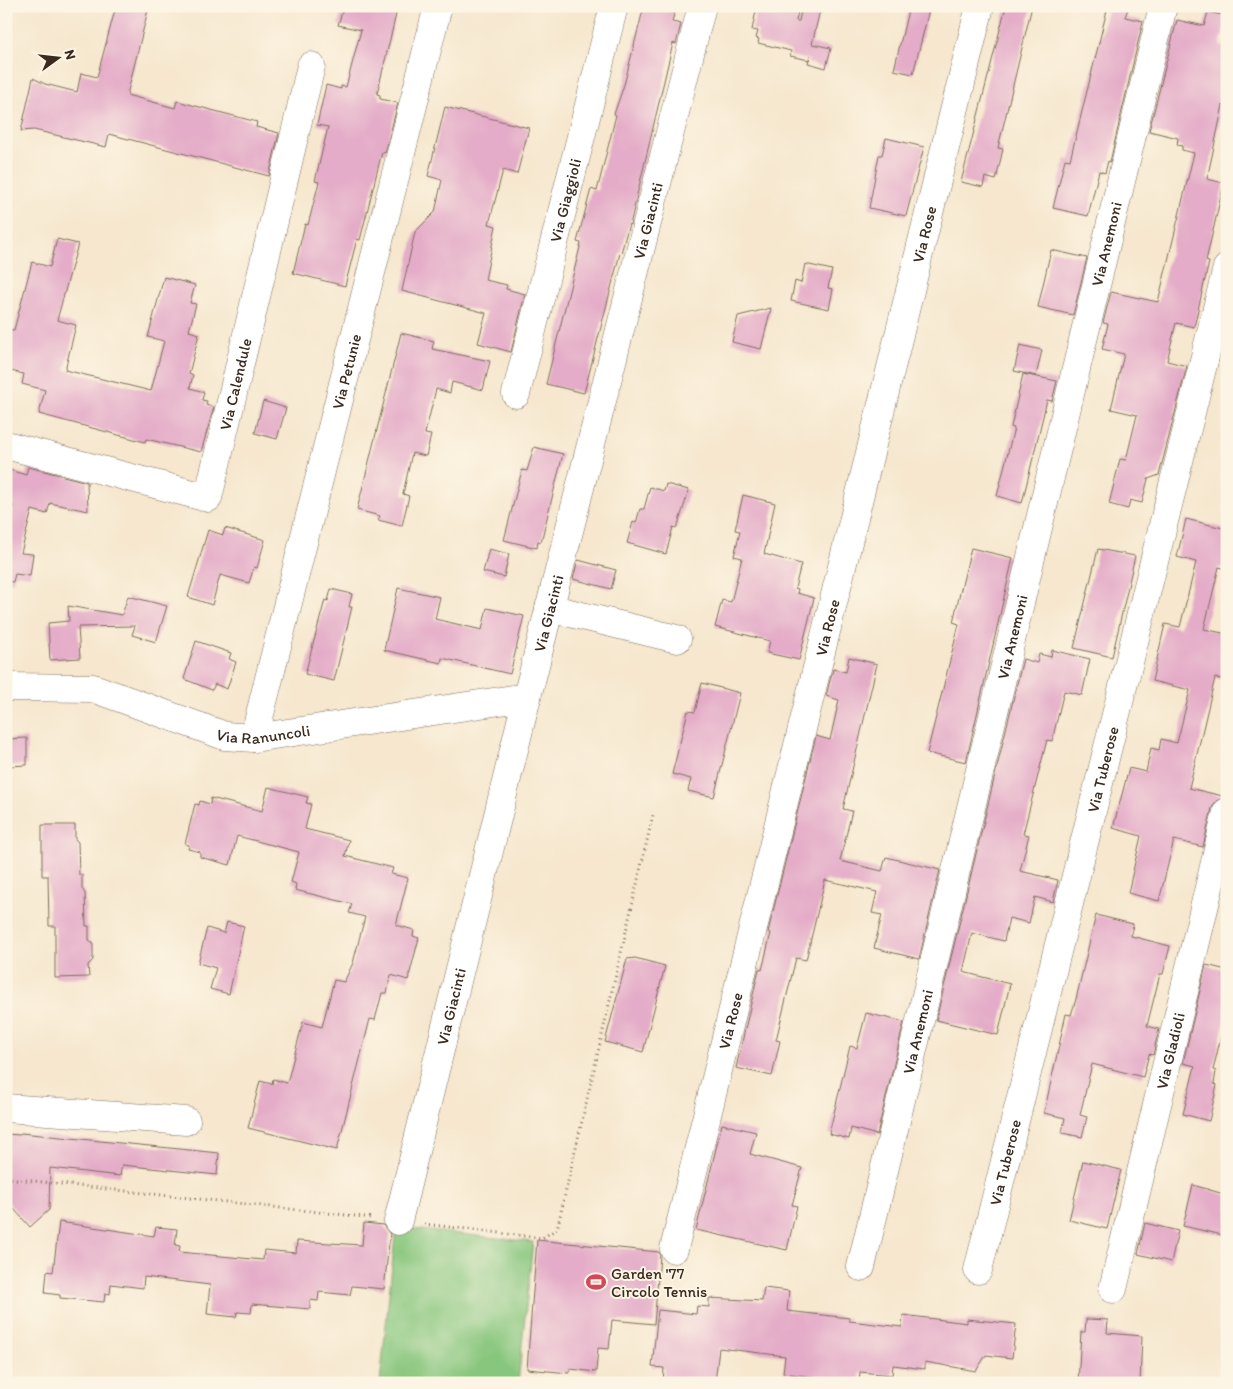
<svg xmlns="http://www.w3.org/2000/svg" width="1233" height="1389" viewBox="0 0 1233 1389" font-family="Itim,sans-serif">
  <rect width="100%" height="100%" fill="#fcf5e5"/>
  <filter id="ink" filterUnits="userSpaceOnUse"><feTurbulence type="fractalNoise" baseFrequency=".02" numOctaves="2"/><feDisplacementMap in="SourceGraphic" scale="10" xChannelSelector="R" yChannelSelector="G"/><feConvolveMatrix kernelMatrix="1 2 1 2 8 2 1 2 1" color-interpolation-filters="sRGB"/></filter>
  <filter id="wash" filterUnits="userSpaceOnUse"><feTurbulence type="fractalNoise" baseFrequency=".0096" numOctaves="4" result="noise"/><feDisplacementMap in="SourceGraphic" scale="20" xChannelSelector="R" yChannelSelector="G"/><feGaussianBlur stdDeviation="1.12" result="paint"/><feColorMatrix in="noise" values="0 0 0 0 0 0 0 0 0 0 0 0 0 0 0 0 0 1.4 0 .05"/><feComposite in="paint" operator="in"/></filter>
  <g filter="url(#wash)">
    <rect width="100%" height="100%" fill="#f6e7ce"/>
    <path fill="#87c67d" stroke="#61784e" d="M 396,1227 L 533,1242 L 518,1383 L 380,1383 Z"/>
    <g id="blocks">
      <g fill="#e4acc8">
        <path d="M 116,6 L 149,6 L 127,95 L 175,108 L 177,101 L 257,122 L 256,127 L 279,133 L 269,176 L 109,134 L 106,147 L 34,130 L 21,131 L 33,78 L 45,84 L 77,92 L 81,73 L 97,77 Z"/>
        <path d="M 344,6 L 398,6 L 377,94 L 380,95 L 380,99 L 398,103 L 385,153 L 382,152 L 360,240 L 357,239 L 345,286 L 293,273 L 305,224 L 308,225 L 319,182 L 315,181 L 328,127 L 317,125 L 326,85 L 341,89 L 341,86 L 346,87 L 361,30 L 338,25 Z"/>
        <path d="M 644,6 L 676,6 L 672,22 L 681,24 L 676,44 L 673,43 L 630,225 L 629,224 L 621,253 L 620,253 L 584,393 L 546,384 L 581,243 L 577,242 L 591,189 L 597,191 L 616,115 L 614,114 L 624,85 Z"/>
        <path d="M 757,6 L 799,6 L 796,21 L 799,21 L 802,6 L 821,6 L 812,44 L 831,48 L 826,68 L 808,63 L 810,55 L 809,60 L 790,56 L 791,51 L 758,43 L 759,39 L 756,38 L 758,31 L 752,30 Z"/>
        <path d="M 909,6 L 930,6 L 913,74 L 894,70 Z"/>
        <path d="M 1006,6 L 1032,6 L 998,148 L 1003,149 L 996,180 L 985,177 L 983,187 L 961,182 Z"/>
        <path d="M 1108,6 L 1129,6 L 1125,17 L 1143,21 L 1110,162 L 1108,161 L 1105,173 L 1099,171 L 1088,216 L 1053,208 L 1065,159 L 1070,160 Z"/>
        <path d="M 1208,12 L 1227,16 L 1220,46 L 1227,48 L 1227,106 L 1223,105 L 1207,179 L 1224,183 L 1206,261 L 1209,262 L 1194,327 L 1176,323 L 1167,361 L 1187,366 L 1159,475 L 1148,479 L 1142,503 L 1130,500 L 1128,509 L 1109,504 L 1120,459 L 1126,460 L 1137,415 L 1111,409 L 1124,354 L 1102,349 L 1108,324 L 1103,323 L 1111,292 L 1158,302 L 1194,153 L 1182,150 L 1182,146 L 1177,145 L 1178,138 L 1149,131 L 1177,20 L 1204,26 Z"/>
        <path d="M 445,107 L 529,128 L 517,174 L 503,170 L 489,224 L 496,226 L 485,280 L 507,285 L 506,289 L 525,294 L 511,352 L 478,343 L 486,313 L 402,291 L 415,232 L 435,212 L 442,180 L 428,176 Z"/>
        <path d="M 886,138 L 924,147 L 906,216 L 869,208 L 879,155 L 882,155 Z"/>
        <path d="M 57,239 L 78,244 L 57,320 L 76,325 L 65,370 L 151,391 L 164,341 L 148,337 L 164,277 L 195,285 L 190,303 L 196,304 L 189,331 L 199,334 L 189,374 L 193,375 L 190,388 L 204,392 L 202,400 L 207,401 L 206,405 L 214,407 L 201,452 L 146,439 L 145,442 L 39,414 L 45,390 L 22,384 L 24,374 L 6,370 L 6,329 L 14,330 L 32,262 L 50,267 Z"/>
        <path d="M 1051,250 L 1087,258 L 1073,315 L 1038,307 Z"/>
        <path d="M 805,264 L 832,270 L 828,288 L 833,289 L 829,309 L 791,301 L 795,281 L 801,283 Z"/>
        <path d="M 771,308 L 761,349 L 732,342 L 738,316 Z"/>
        <path d="M 401,333 L 434,341 L 432,349 L 490,361 L 483,390 L 452,382 L 450,393 L 436,389 L 425,434 L 431,435 L 426,456 L 412,453 L 403,494 L 409,496 L 402,526 L 378,520 L 380,516 L 357,510 Z"/>
        <path d="M 1020,345 L 1042,350 L 1036,376 L 1014,371 Z"/>
        <path d="M 1023,374 L 1057,381 L 1052,401 L 1047,400 L 1022,503 L 997,496 L 1014,428 L 1011,427 Z"/>
        <path d="M 263,401 L 286,408 L 277,439 L 255,433 Z"/>
        <path d="M 534,447 L 563,454 L 541,542 L 538,541 L 537,548 L 504,540 L 522,470 L 527,471 Z"/>
        <path d="M 28,467 L 87,482 L 88,511 L 50,503 L 47,514 L 32,510 L 21,553 L 33,554 L 30,576 L 15,574 L 13,582 L 6,581 L 6,534 L 13,505 L 6,503 L 6,469 L 26,475 Z"/>
        <path d="M 666,484 L 689,490 L 677,528 L 673,527 L 666,554 L 627,543 L 633,522 L 636,523 L 640,509 L 644,509 L 650,487 L 664,491 Z"/>
        <path d="M 743,495 L 775,503 L 764,554 L 801,564 L 795,588 L 798,589 L 797,593 L 814,598 L 799,660 L 767,653 L 770,641 L 715,627 L 722,600 L 731,602 L 742,558 L 734,556 L 740,531 L 735,530 Z"/>
        <path d="M 1186,519 L 1227,529 L 1227,569 L 1219,567 L 1204,629 L 1227,634 L 1227,680 L 1215,678 L 1189,788 L 1227,797 L 1216,801 L 1212,808 L 1203,847 L 1174,840 L 1159,901 L 1128,893 L 1141,836 L 1113,828 L 1129,768 L 1146,772 L 1151,748 L 1159,750 L 1161,739 L 1177,743 L 1190,690 L 1152,681 L 1165,624 L 1180,627 L 1196,562 L 1177,557 Z"/>
        <path d="M 225,528 L 265,540 L 257,568 L 254,567 L 249,583 L 220,575 L 212,605 L 188,597 L 208,530 L 223,535 Z"/>
        <path d="M 971,548 L 1013,558 L 966,762 L 927,753 L 959,624 L 953,622 Z"/>
        <path d="M 489,549 L 509,554 L 504,577 L 483,572 Z"/>
        <path d="M 1098,549 L 1135,556 L 1112,657 L 1074,648 Z"/>
        <path d="M 578,560 L 616,570 L 611,589 L 573,579 Z"/>
        <path d="M 398,588 L 440,597 L 435,619 L 482,630 L 487,608 L 524,616 L 510,674 L 442,658 L 441,663 L 384,650 Z"/>
        <path d="M 331,589 L 352,594 L 349,607 L 352,607 L 334,681 L 305,674 L 325,600 L 328,601 Z"/>
        <path d="M 128,596 L 167,606 L 156,642 L 132,635 L 135,626 L 78,627 L 80,658 L 50,660 L 48,623 L 69,621 L 68,606 L 122,615 Z"/>
        <path d="M 196,641 L 231,653 L 229,659 L 236,662 L 227,689 L 215,684 L 212,690 L 184,679 Z"/>
        <path d="M 1052,650 L 1090,659 L 1082,695 L 1064,691 L 1052,741 L 1047,740 L 1023,834 L 1029,835 L 1020,871 L 1058,880 L 1053,902 L 1035,897 L 1029,923 L 1009,918 L 1004,941 L 972,933 L 963,972 L 1010,984 L 998,1035 L 936,1020 L 1023,659 L 1037,663 L 1039,654 L 1051,657 Z"/>
        <path d="M 849,657 L 877,664 L 843,809 L 852,811 L 840,861 L 882,871 L 886,857 L 940,870 L 919,959 L 874,948 L 882,915 L 872,913 L 877,892 L 825,880 L 806,960 L 796,958 L 776,1040 L 780,1041 L 772,1076 L 736,1068 L 759,969 L 762,970 L 771,933 L 768,932 L 816,736 L 830,740 L 839,700 L 826,696 L 833,669 L 846,672 Z"/>
        <path d="M 702,683 L 740,693 L 714,797 L 688,791 L 691,779 L 672,774 L 688,711 L 695,712 Z"/>
        <path d="M 27,738 L 27,765 L 8,766 L 6,739 Z"/>
        <path d="M 268,787 L 308,797 L 306,803 L 311,804 L 305,829 L 349,840 L 345,856 L 393,868 L 391,874 L 408,878 L 396,925 L 414,930 L 413,936 L 419,938 L 408,980 L 391,975 L 387,993 L 382,993 L 375,1020 L 370,1019 L 337,1150 L 248,1128 L 260,1081 L 272,1084 L 273,1079 L 287,1083 L 303,1022 L 322,1027 L 334,980 L 344,982 L 353,963 L 365,917 L 349,913 L 352,904 L 295,890 L 296,884 L 291,882 L 299,852 L 237,836 L 230,865 L 200,857 L 200,852 L 188,849 L 189,845 L 185,844 L 195,804 L 199,805 L 200,801 L 210,804 L 211,798 L 262,811 Z"/>
        <path d="M 42,825 L 75,825 L 75,839 L 78,842 L 79,875 L 82,875 L 82,889 L 85,893 L 86,926 L 89,926 L 89,940 L 93,943 L 93,960 L 88,965 L 89,977 L 55,978 L 55,926 L 49,926 L 48,876 L 42,876 Z"/>
        <path d="M 1096,915 L 1133,924 L 1131,936 L 1170,946 L 1163,974 L 1160,974 L 1147,1026 L 1159,1029 L 1153,1055 L 1149,1054 L 1143,1077 L 1092,1064 L 1080,1115 L 1087,1117 L 1082,1137 L 1062,1133 L 1065,1118 L 1044,1113 L 1066,1014 L 1071,1015 L 1076,999 Z"/>
        <path d="M 227,922 L 244,926 L 229,994 L 210,989 L 216,968 L 198,963 L 207,928 L 224,933 Z"/>
        <path d="M 635,958 L 665,966 L 643,1052 L 605,1042 L 627,959 Z"/>
        <path d="M 1206,965 L 1227,970 L 1227,1011 L 1213,1070 L 1216,1071 L 1214,1084 L 1217,1085 L 1209,1121 L 1183,1114 L 1195,1066 L 1183,1063 Z"/>
        <path d="M 866,1013 L 904,1022 L 877,1135 L 851,1128 L 849,1139 L 829,1134 L 850,1046 L 857,1048 Z"/>
        <path d="M 722,1124 L 756,1132 L 750,1154 L 802,1168 L 792,1205 L 797,1206 L 787,1250 L 696,1230 Z"/>
        <path d="M 21,1133 L 219,1153 L 217,1175 L 122,1165 L 120,1176 L 50,1168 L 49,1210 L 30,1227 L 6,1200 L 6,1134 L 20,1135 Z"/>
        <path d="M 1083,1161 L 1121,1170 L 1107,1229 L 1069,1220 Z"/>
        <path d="M 1193,1185 L 1227,1195 L 1227,1236 L 1183,1226 Z"/>
        <path d="M 59,1222 L 154,1236 L 156,1227 L 177,1229 L 175,1245 L 180,1246 L 179,1252 L 263,1260 L 264,1250 L 296,1253 L 297,1241 L 362,1245 L 364,1223 L 383,1225 L 390,1234 L 384,1289 L 352,1286 L 350,1295 L 319,1292 L 318,1301 L 310,1300 L 310,1309 L 252,1304 L 251,1313 L 237,1312 L 236,1317 L 207,1314 L 210,1285 L 144,1277 L 143,1288 L 111,1284 L 110,1294 L 105,1293 L 104,1302 L 60,1298 L 60,1295 L 45,1293 L 47,1271 L 53,1272 Z"/>
        <path d="M 1145,1223 L 1178,1231 L 1171,1262 L 1138,1254 Z"/>
        <path d="M 537,1240 L 659,1252 L 660,1256 L 654,1324 L 612,1320 L 609,1349 L 598,1348 L 596,1372 L 570,1369 L 569,1373 L 527,1369 Z"/>
        <path d="M 764,1288 L 789,1291 L 787,1311 L 849,1318 L 849,1321 L 902,1327 L 903,1315 L 967,1323 L 967,1319 L 1016,1324 L 1012,1358 L 986,1355 L 976,1371 L 925,1362 L 925,1369 L 893,1365 L 892,1375 L 860,1372 L 859,1382 L 813,1383 L 814,1377 L 783,1373 L 785,1356 L 719,1348 L 715,1383 L 663,1383 L 664,1368 L 652,1367 L 658,1310 L 696,1314 L 697,1306 L 709,1307 L 709,1298 L 762,1301 Z"/>
        <path d="M 1086,1319 L 1108,1320 L 1107,1333 L 1142,1336 L 1140,1383 L 1078,1383 L 1081,1332 L 1085,1332 Z"/>
      </g>
    </g>
  </g>
  <g filter="url(#ink)">
    <use href="#blocks" fill-opacity="0" stroke="#7c6c5c" stroke-width="1"/>
    <g fill="none" stroke-linecap="round" stroke-linejoin="round">
      <defs>
        <g id="minor">
          <path id="s1" d="M 516,394 L 614,6"/>
          <path id="s2" d="M 6,445 L 208,498 L 311,66"/>
          <path d="M 549,608 L 677,639"/>
          <path id="s3" d="M 6,687 L 93,688 L 225,736 L 254,738 L 527,697"/>
          <path id="s4" d="M 254,738 L 438,6"/>
          <path d="M 6,1108 L 186,1121"/>
          <path id="s5" d="M 398,1221 L 527,697 L 702,6"/>
          <path id="s6" d="M 674,1249 L 980,6"/>
          <path id="s7" d="M 861,1267 L 1163,6"/>
          <path id="s8" d="M 978,1270 L 1227,268"/>
          <path id="s9" d="M 1113,1289 L 1227,812"/>
        </g>
      </defs>
      <use href="#minor" stroke="#7c6c5c" stroke-width="29"/>
      <g stroke="#7c6c5c" stroke-width="3" stroke-dasharray="1 4" stroke-linecap="butt">
        <path d="M 6,1178 L 373,1218"/>
        <path d="M 424,1224 L 542,1238 L 557,1229 L 653,815"/>
      </g>
      <use href="#minor" stroke="#fff" stroke-width="28"/>
    </g>
  </g>
  <defs>
    <symbol id="stadium-bare" viewBox="-9 -9 18 18"><path d="M0-5a6.5 5 0 1 0 0 10a6.5 5 0 1 0 0-10ZM-3.5-1.8h7v3.6h-7Z" fill="#d1495b" stroke="#fcf5e5" stroke-width="2.5" paint-order="stroke"/></symbol>
  </defs>
  <g fill-rule="evenodd">
    <use href="#stadium-bare" x="582" y="1268" width="28" height="28"/>
  </g>
  <g text-anchor="middle" dominant-baseline="central" stroke-width="4" stroke-linejoin="round" paint-order="stroke">
    <g font-size="16" fill="#3b2a1e" stroke="#fcf5e5">
      <text stroke="none"><textPath href="#s1" startOffset="200">Via Giaggioli</textPath></text>
      <text stroke="none"><textPath href="#s5" startOffset="1031">Via Giacinti</textPath></text>
      <text stroke="none"><textPath href="#s6" startOffset="1045">Via Rose</textPath></text>
      <text stroke="none"><textPath href="#s7" startOffset="1052">Via Anemoni</textPath></text>
      <text stroke="none"><textPath href="#s4" startOffset="378">Via Petunie</textPath></text>
      <text stroke="none"><textPath href="#s2" startOffset="326">Via Calendule</textPath></text>
      <text stroke="none"><textPath href="#s5" startOffset="626">Via Giacinti</textPath></text>
      <text stroke="none"><textPath href="#s6" startOffset="640">Via Rose</textPath></text>
      <text stroke="none"><textPath href="#s7" startOffset="648">Via Anemoni</textPath></text>
      <text stroke="none"><textPath href="#s3" startOffset="266">Via Ranuncoli</textPath></text>
      <text stroke="none"><textPath href="#s8" startOffset="516">Via Tuberose</textPath></text>
      <text stroke="none"><textPath href="#s5" startOffset="221">Via Giacinti</textPath></text>
      <text stroke="none"><textPath href="#s6" startOffset="235">Via Rose</textPath></text>
      <text stroke="none"><textPath href="#s7" startOffset="242">Via Anemoni</textPath></text>
      <text stroke="none"><textPath href="#s9" startOffset="245">Via Gladioli</textPath></text>
      <text stroke="none"><textPath href="#s8" startOffset="111">Via Tuberose</textPath></text>
    </g>
    <g font-size="16" fill="#3b2a1e" stroke="#fcf5e5" text-anchor="start">
      <text x="611" y="1273">Garden '77<tspan x="611" dy="18">Circolo Tennis</tspan></text>
    </g>
  </g>
  <rect width="1233" height="1389" fill="none" stroke="#fcf5e5" stroke-width="25"/>
  <g transform="translate(58 58) rotate(75)" stroke="#fcf5e5" stroke-width="4" paint-order="stroke">
  <path d="M0-4L9 19L0 12L-9 19Z" fill="#3b2a1e"/>
  <text y="-8" font-size="14" font-weight="bold" text-anchor="middle" fill="#3b2a1e">N</text>
  </g>
</svg>
